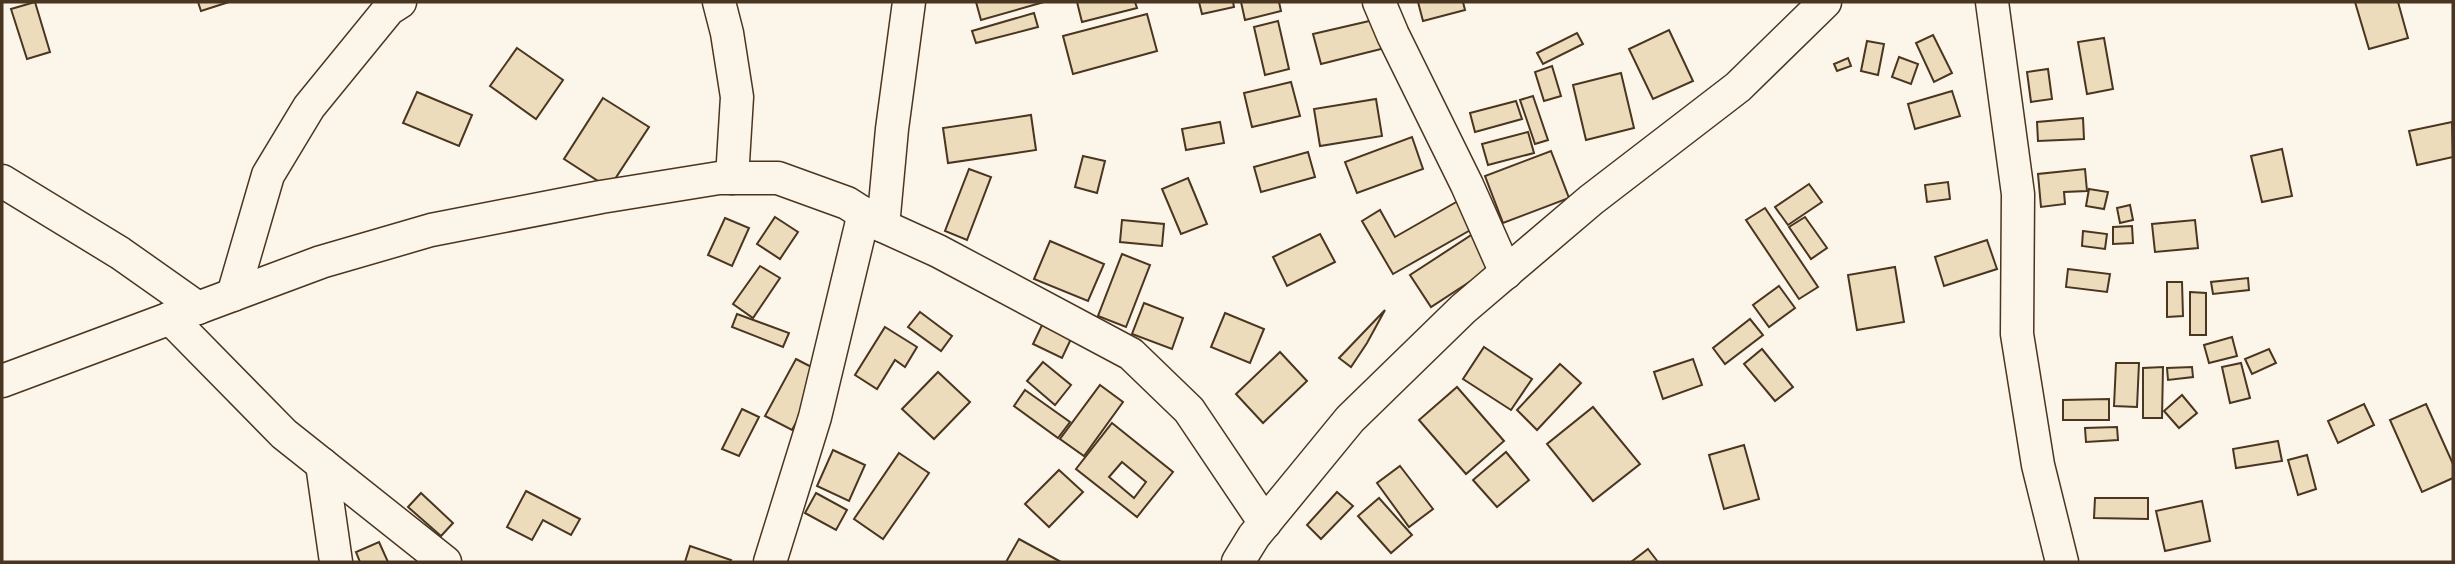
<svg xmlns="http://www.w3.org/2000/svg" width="2455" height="564" viewBox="0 0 2455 564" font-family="Roboto,sans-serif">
  <rect width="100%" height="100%" fill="#fbf6e9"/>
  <g fill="#ecdcbc" stroke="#4a3520" stroke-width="2" fill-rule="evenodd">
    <path d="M 35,2 L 50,52 L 27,59 L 11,9 Z"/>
    <path d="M 198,2 L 229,2 L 201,11 Z"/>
    <path d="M 976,2 L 1044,2 L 981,20 Z"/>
    <path d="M 1077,2 L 1135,2 L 1137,8 L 1082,22 Z"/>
    <path d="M 1199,2 L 1233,2 L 1234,7 L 1202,14 Z"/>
    <path d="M 1241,2 L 1279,2 L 1281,11 L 1245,20 Z"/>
    <path d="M 1418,2 L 1463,2 L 1465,10 L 1423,21 Z"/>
    <path d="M 2355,2 L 2398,2 L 2408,38 L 2369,49 Z"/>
    <path d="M 1034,13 L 1038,27 L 976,43 L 972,31 Z"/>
    <path d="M 1147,14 L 1157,51 L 1073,74 L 1063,36 Z"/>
    <path d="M 1378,19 L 1385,48 L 1321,64 L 1313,34 Z"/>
    <path d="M 1278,21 L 1289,69 L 1265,75 L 1254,27 Z"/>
    <path d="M 1669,30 L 1693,81 L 1653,99 L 1629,49 Z"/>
    <path d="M 1577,33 L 1583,44 L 1543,64 L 1537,53 Z"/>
    <path d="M 1933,35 L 1952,73 L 1934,82 L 1916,43 Z"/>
    <path d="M 2104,38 L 2113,89 L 2087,94 L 2078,42 Z"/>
    <path d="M 1867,41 L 1884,44 L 1878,75 L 1861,71 Z"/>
    <path d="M 517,48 L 563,80 L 536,119 L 490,86 Z"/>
    <path d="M 1899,57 L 1918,64 L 1911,84 L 1892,77 Z"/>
    <path d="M 1848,58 L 1851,66 L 1837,71 L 1834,64 Z"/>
    <path d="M 1552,66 L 1561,96 L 1544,101 L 1535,72 Z"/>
    <path d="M 2048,69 L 2052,99 L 2031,102 L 2027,72 Z"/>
    <path d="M 1621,73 L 1634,128 L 1586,140 L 1573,85 Z"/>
    <path d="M 1291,82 L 1300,116 L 1252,127 L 1244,93 Z"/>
    <path d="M 1952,91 L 1960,116 L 1915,129 L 1908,104 Z"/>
    <path d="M 417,92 L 472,115 L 459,146 L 403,123 Z"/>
    <path d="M 1533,96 L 1548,140 L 1535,144 L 1520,100 Z"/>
    <path d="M 603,98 L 649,127 L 609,188 L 564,159 Z"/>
    <path d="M 1376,99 L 1382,136 L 1320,146 L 1314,109 Z"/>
    <path d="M 1516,101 L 1522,119 L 1475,132 L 1470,113 Z"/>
    <path d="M 1031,115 L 1036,150 L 948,163 L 943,128 Z"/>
    <path d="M 2083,118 L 2084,139 L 2038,141 L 2037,122 Z"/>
    <path d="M 1220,122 L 1224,143 L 1186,150 L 1182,129 Z"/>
    <path d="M 2452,122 L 2453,157 L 2417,165 L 2409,131 Z"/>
    <path d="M 1528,132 L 1534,153 L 1488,165 L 1482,144 Z"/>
    <path d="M 1412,137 L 1423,169 L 1357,193 L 1345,162 Z"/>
    <path d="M 2282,149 L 2292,196 L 2262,202 L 2251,156 Z"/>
    <path d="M 1551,151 L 1569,198 L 1503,223 L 1485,176 Z"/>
    <path d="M 1308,152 L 1315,177 L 1261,192 L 1254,167 Z"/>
    <path d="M 1083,156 L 1105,161 L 1097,193 L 1075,187 Z"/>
    <path d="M 969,169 L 991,177 L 967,240 L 945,231 Z"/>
    <path d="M 2085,169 L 2087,191 L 2064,192 L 2065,204 L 2041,207 L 2038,174 Z"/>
    <path d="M 1188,178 L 1207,224 L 1181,234 L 1162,189 Z"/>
    <path d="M 1948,182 L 1950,199 L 1927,202 L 1925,185 Z"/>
    <path d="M 1809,184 L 1822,202 L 1788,225 L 1775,207 Z"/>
    <path d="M 2089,189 L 2108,192 L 2104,209 L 2086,206 Z"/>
    <path d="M 1458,201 L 1474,228 L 1393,274 L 1362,221 L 1380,210 L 1395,237 Z"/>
    <path d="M 2130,205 L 2133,220 L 2120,223 L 2117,208 Z"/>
    <path d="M 1765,208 L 1818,287 L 1799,299 L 1746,220 Z"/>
    <path d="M 775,217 L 798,232 L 780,259 L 757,244 Z"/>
    <path d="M 1805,217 L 1827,248 L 1811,259 L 1789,227 Z"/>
    <path d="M 725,218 L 749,228 L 732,266 L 708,255 Z"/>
    <path d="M 1122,220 L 1164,224 L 1162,246 L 1120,242 Z"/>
    <path d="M 2195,220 L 2198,248 L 2155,252 L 2152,224 Z"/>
    <path d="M 2132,226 L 2133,243 L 2113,244 L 2113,227 Z"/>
    <path d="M 1479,230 L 1500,262 L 1431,307 L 1410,275 Z"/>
    <path d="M 2083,231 L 2107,234 L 2105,249 L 2082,246 Z"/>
    <path d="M 1320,234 L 1335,262 L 1287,286 L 1273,257 Z"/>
    <path d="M 1987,240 L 1997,269 L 1944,286 L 1935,257 Z"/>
    <path d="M 1050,241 L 1104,264 L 1088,301 L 1034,279 Z"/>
    <path d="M 1122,254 L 1150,265 L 1126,327 L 1098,316 Z"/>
    <path d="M 760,266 L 780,278 L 753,318 L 733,304 Z"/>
    <path d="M 1895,267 L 1904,322 L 1857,330 L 1848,275 Z"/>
    <path d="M 2068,269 L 2110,274 L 2107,292 L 2066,287 Z"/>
    <path d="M 2248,278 L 2249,290 L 2213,294 L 2211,282 Z"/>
    <path d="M 2167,282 L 2182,282 L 2183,316 L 2167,317 Z"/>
    <path d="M 1779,286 L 1795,308 L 1769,327 L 1753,305 Z"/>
    <path d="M 2190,292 L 2206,293 L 2206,335 L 2190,335 Z"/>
    <path d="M 1144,303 L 1183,318 L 1172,349 L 1132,334 Z"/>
    <path d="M 1385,310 L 1367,343 L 1351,367 L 1339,358 Z"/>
    <path d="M 920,312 L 952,336 L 941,351 L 908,327 Z"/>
    <path d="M 1225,313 L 1264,329 L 1250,363 L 1211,347 Z"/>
    <path d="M 737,314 L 789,333 L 783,347 L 732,327 Z"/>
    <path d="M 1750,319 L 1763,335 L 1725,364 L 1713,348 Z"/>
    <path d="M 1042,325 L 1071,339 L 1062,358 L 1033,344 Z"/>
    <path d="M 885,327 L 917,347 L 905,367 L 895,360 L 877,389 L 855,375 Z"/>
    <path d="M 2232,337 L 2237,356 L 2209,363 L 2204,345 Z"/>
    <path d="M 1484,347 L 1532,379 L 1511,410 L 1463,379 Z"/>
    <path d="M 1762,349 L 1793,387 L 1775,401 L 1744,364 Z"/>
    <path d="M 2269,349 L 2276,363 L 2252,374 L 2245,359 Z"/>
    <path d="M 1280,352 L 1307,381 L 1263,423 L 1236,394 Z"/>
    <path d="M 796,359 L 823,373 L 792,430 L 765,416 Z"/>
    <path d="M 1693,359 L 1702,385 L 1663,399 L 1654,372 Z"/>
    <path d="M 1043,362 L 1071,385 L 1055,405 L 1027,381 Z"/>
    <path d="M 2116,363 L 2139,363 L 2137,407 L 2114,406 Z"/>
    <path d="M 2241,363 L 2250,398 L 2230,403 L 2222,367 Z"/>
    <path d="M 1560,364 L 1581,383 L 1537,430 L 1517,410 Z"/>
    <path d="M 2163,367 L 2162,418 L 2143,418 L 2143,368 Z"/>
    <path d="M 2192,367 L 2193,377 L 2168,380 L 2167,368 Z"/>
    <path d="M 938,372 L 970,402 L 934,439 L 902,409 Z"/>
    <path d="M 1100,385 L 1123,402 L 1084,456 L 1060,439 Z"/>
    <path d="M 1457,387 L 1504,441 L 1466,474 L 1419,420 Z"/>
    <path d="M 1025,390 L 1070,422 L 1058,438 L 1014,406 Z"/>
    <path d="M 2182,395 L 2197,413 L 2179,428 L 2164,411 Z"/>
    <path d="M 2109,399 L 2109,420 L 2063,420 L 2063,400 Z"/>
    <path d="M 2364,404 L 2374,425 L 2338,443 L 2328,421 Z"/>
    <path d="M 2426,404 L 2453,464 L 2453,478 L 2422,492 L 2390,420 Z"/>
    <path d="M 1593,407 L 1640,464 L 1593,501 L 1547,444 Z"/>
    <path d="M 742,409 L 759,417 L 739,456 L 722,449 Z"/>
    <path d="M 1112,423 L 1173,472 L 1137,517 L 1076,469 ZM 1122,462 L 1146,482 L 1134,498 L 1109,477 Z"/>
    <path d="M 2117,427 L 2118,440 L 2086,442 L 2085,428 Z"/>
    <path d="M 2278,441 L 2282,461 L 2236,468 L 2233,449 Z"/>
    <path d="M 1744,445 L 1759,499 L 1724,509 L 1709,455 Z"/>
    <path d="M 833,450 L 865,465 L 849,501 L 817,486 Z"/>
    <path d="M 1506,452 L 1529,480 L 1497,507 L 1473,480 Z"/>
    <path d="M 899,453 L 929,473 L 883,539 L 854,519 Z"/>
    <path d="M 2307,455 L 2316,489 L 2298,495 L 2288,460 Z"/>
    <path d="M 1400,466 L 1433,509 L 1409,527 L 1377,483 Z"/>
    <path d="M 1059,470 L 1083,492 L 1049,527 L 1025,504 Z"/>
    <path d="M 526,491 L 580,519 L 571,535 L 543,520 L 532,540 L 507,527 Z"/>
    <path d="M 1337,492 L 1353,506 L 1321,539 L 1307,525 Z"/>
    <path d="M 421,493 L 453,523 L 441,536 L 408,507 Z"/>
    <path d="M 816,493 L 847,510 L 836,530 L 805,513 Z"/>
    <path d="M 1379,498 L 1412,535 L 1391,553 L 1358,516 Z"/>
    <path d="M 2095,498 L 2148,498 L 2148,519 L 2094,518 Z"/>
    <path d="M 2202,501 L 2210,541 L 2165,551 L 2156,511 Z"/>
    <path d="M 1019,539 L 1061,562 L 1006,562 Z"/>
    <path d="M 379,542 L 388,562 L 360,562 L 356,552 Z"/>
    <path d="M 690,546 L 731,560 L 730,562 L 685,562 Z"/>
    <path d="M 1648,549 L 1658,562 L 1631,562 Z"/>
  </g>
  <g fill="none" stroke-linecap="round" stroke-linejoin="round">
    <defs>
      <g id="minor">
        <path d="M 719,2 L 727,33 L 737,97 L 732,178"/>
        <path d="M 1379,2 L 1393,35 L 1467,185 L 1506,273"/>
        <path d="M 1992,2 L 2018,194 L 2017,334 L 2038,465 L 2062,562"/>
        <path d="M 2,181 L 120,253 L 198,308"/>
        <path d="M 883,226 L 892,129 L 909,2"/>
        <path d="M 233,295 L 268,175 L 309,107 L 389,9 L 400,2"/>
        <path d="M 170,318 L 284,434 L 445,562"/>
        <path d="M 2,381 L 321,262 L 431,230 L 601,197 L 719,178 L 778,178 L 847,203 L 883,226 L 938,251 L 1131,354 L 1189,410 L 1265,523"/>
        <path d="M 322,464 L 336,562"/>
        <path d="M 770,562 L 815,417 L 864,213"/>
        <path d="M 1238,562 L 1254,536 L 1350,419 L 1463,309 L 1591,200 L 1738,87 L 1825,2"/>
      </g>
    </defs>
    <use href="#minor" stroke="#4a3520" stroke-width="35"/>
    <use href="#minor" stroke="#fbf6e9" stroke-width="32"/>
  </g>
  <rect width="2455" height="564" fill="none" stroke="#4a3520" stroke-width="7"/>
</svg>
